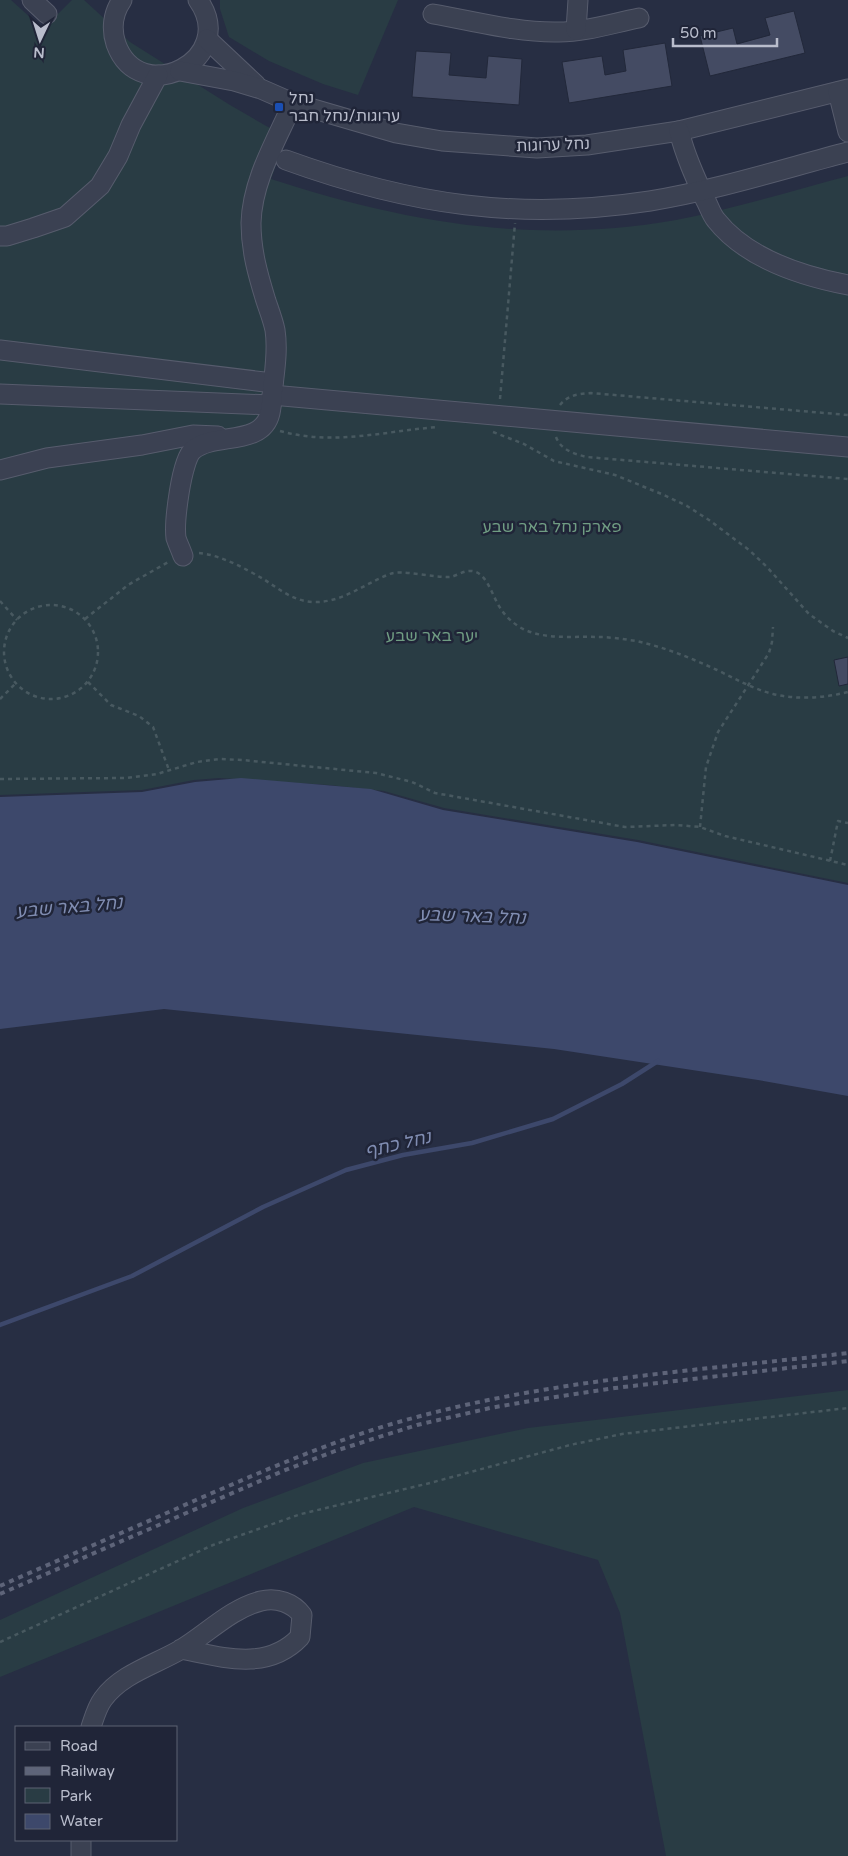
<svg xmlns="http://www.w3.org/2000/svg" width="848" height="1856" viewBox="0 0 848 1856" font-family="'Varela Round','Noto Sans Hebrew',sans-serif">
  <rect width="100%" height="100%" fill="#272e43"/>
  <g fill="#293c44">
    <path d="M 0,0 L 11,0 L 43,29 L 72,0 L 84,0 L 130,42 L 230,105 L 268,127 L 288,132 L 271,179 C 407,223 534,245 676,220 C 734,209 791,191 848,176 L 848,883 L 638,840 L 444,808 L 384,791 L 329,785 L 219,778 L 194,780 L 142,790 L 0,795 Z"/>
    <path d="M 220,0 L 398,0 L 358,95 L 323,84 L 269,61 L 229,37 L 220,9 Z"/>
    <path d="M 848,1390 L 848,1856 L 666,1856 L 620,1613 L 598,1560 L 414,1507 L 0,1677 L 0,1620 L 243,1508 L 363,1463 L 528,1428 Z"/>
  </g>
  <path fill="#3d486b" d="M 241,778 L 371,789 L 443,810 L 637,842 L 848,885 L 848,1096 L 758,1080 L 554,1049 L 164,1009 L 0,1029 L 0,797 L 142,792 L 195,782 Z"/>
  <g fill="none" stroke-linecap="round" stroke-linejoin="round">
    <path stroke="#3d486b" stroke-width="4.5" d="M 0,1325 L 132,1276 L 263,1207 L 346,1170 L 403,1155 L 472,1143 L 553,1119 L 622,1084 L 658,1061"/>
  </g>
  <g fill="#444b63" stroke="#22283a">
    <path d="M 794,11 L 805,53 L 710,76 L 700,36 L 733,28 L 737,44 L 770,35 L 765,18 Z"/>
    <path d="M 665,43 L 672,86 L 569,103 L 562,62 L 602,56 L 605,75 L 626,71 L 623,50 Z"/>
    <path d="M 416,51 L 451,53 L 449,75 L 486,78 L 488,56 L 522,59 L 519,105 L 412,97 Z"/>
    <path d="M 848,657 L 848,684 L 839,686 L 834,660 Z"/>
  </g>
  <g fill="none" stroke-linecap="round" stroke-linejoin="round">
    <defs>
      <g id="minor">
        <path d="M 32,0 L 47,14"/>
        <path d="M 122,0 C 113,13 111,29 116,44 C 140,110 240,59 198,0"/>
        <path d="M 433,14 C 474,21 517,33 559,32 C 586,32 613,23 639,18"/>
        <path d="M 576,30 L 578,0"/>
        <path d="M 207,39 L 256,85"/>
        <path d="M 180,71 L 234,81 L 261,89 L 293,103 L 396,133 L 442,141 L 537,148 L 587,145 L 679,131 L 848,89"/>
        <path d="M 838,92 L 848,132"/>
        <path d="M 679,131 C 685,155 695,177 705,199 C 709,206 711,214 716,220 C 747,259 801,276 848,285"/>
        <path d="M 286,160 C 410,205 519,221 650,201 C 717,190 783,169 848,152"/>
        <path d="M 0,236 L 7,236 L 33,228 L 65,217 L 100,186 L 118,156 L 131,125 L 158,75"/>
        <path d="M 0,350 L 273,383"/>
        <path d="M 0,394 L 271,405"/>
        <path d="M 272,395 L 848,447"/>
        <path d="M 0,470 L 47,458 L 142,445 L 193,435 L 218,436"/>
        <path d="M 183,556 C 181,550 178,544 176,538 C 174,523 181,460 193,450 C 214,432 262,447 270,413 C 272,404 272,395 273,386 C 275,368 278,349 275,330 C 273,320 269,310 266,301 C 258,275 251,251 251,223 C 252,181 276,141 293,103"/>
        <path d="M 91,1727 C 94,1718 97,1707 103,1699 C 121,1674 154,1665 180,1650 C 207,1634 230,1609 261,1601 C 277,1597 293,1603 302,1615 L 300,1637 C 267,1672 222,1657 181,1649"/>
        <path d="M 81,1856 L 81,1840"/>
      </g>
    </defs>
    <use href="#minor" stroke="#575c6d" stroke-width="21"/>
    <g stroke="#485960" stroke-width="2.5" stroke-dasharray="4 4" stroke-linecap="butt">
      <path d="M 500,399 L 515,223"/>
      <path d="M 560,405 C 568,395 578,394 591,393 L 848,415"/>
      <path d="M 280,431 C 333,446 385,431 438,427"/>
      <path d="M 493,432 L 524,444 L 554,461 L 615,475 L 664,495 L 687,506 L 709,520 L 749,550 L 767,567 L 809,614 L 833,631 L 848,638"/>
      <path d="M 556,437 C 561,450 574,454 587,457 L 848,479"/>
      <path d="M 199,553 C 221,555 246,569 265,580 C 280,590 294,601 313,602 C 343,603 363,584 390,574 C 400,569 436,578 450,577 C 457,576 464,570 472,571 C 488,573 492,597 501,609 C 506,617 514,624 523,629 C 546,640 573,636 598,637 C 610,637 623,639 636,641 C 664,647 691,658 717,670 C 736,679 753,689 773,694 C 798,700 824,698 848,692"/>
      <path d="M 0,601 L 17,620"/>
      <circle cx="51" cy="652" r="47"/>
      <path d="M 85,619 L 128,585 L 170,561"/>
      <path d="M 88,682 L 111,705 L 139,716 L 153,727 L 169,770"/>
      <path d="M 0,699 L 16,683"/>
      <path d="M 0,779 L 126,778 L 157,774 L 197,762 L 220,759 L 242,760 L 376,773 L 412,782 L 435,793 L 625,827 L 676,825 L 700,827 L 725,836 L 848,865"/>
      <path d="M 700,827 L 706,767 L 718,732 L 769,653 L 772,642 L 773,627"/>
      <path d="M 830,861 L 838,821 L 848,823"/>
      <path d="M 0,1642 L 213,1545 L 301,1514 L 430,1483 L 570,1445 L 622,1434 L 848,1408"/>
    </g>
    <use href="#minor" stroke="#3b4152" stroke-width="19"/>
    <g stroke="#5e6479" stroke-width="4" stroke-dasharray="5 5" stroke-linecap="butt">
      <path d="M 0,1586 C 65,1557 131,1529 196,1500 C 268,1469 340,1437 417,1417 C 557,1379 704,1370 848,1353"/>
      <path d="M 0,1594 L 283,1471 L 335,1451 L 417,1425 L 490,1408 L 542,1399 L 615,1388 L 848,1361"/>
    </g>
  </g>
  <rect fill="#1a4fb4" stroke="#202538" stroke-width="2" x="274" y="102" width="10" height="10" rx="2.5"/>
  <g text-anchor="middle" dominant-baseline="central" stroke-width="5" stroke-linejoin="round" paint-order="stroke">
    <g font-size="16" fill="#b9bdcc" stroke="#202538" text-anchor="start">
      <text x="289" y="98">נחל<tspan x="289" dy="18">ערוגות/נחל חבר</tspan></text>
    </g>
    <g font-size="16" fill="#b9bdcc" stroke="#202538">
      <text transform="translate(553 145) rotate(-2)">נחל ערוגות</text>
    </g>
    <g font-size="16" fill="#709d83" stroke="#202538">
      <text x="552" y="527">פארק נחל באר שבע</text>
      <text x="432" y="636">יער באר שבע</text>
    </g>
    <g font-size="18" font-style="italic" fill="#808db2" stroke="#202538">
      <text transform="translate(69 907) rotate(-5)">נחל באר שבע</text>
      <text transform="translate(472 916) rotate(2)">נחל באר שבע</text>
      <text transform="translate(398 1144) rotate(-13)">נחל כתף</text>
    </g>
  </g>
  <rect x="15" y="1726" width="162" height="115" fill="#202538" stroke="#5d6273"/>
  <rect x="25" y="1742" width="25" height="8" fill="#3b4152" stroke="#5d6273"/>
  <text x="60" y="1751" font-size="15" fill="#b9bdcc">Road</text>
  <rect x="25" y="1767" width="25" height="8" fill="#5e6479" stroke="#5d6273"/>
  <text x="60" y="1776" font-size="15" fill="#b9bdcc">Railway</text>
  <rect x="25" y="1788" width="25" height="15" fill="#293c44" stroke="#5d6273"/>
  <text x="60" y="1801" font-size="15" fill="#b9bdcc">Park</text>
  <rect x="25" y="1814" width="25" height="15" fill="#3d486b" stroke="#5d6273"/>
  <text x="60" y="1826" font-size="15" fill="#b9bdcc">Water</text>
  <g transform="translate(40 40) rotate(184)" stroke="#202538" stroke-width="4" paint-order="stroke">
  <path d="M0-4L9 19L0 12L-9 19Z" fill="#b9bdcc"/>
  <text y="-8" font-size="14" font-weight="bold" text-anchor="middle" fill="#b9bdcc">N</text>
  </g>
  <path d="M673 38v8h104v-8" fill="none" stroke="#b9bdcc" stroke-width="2.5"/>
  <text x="680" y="38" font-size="15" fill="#b9bdcc" stroke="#202538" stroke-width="4" paint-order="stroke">50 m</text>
</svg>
